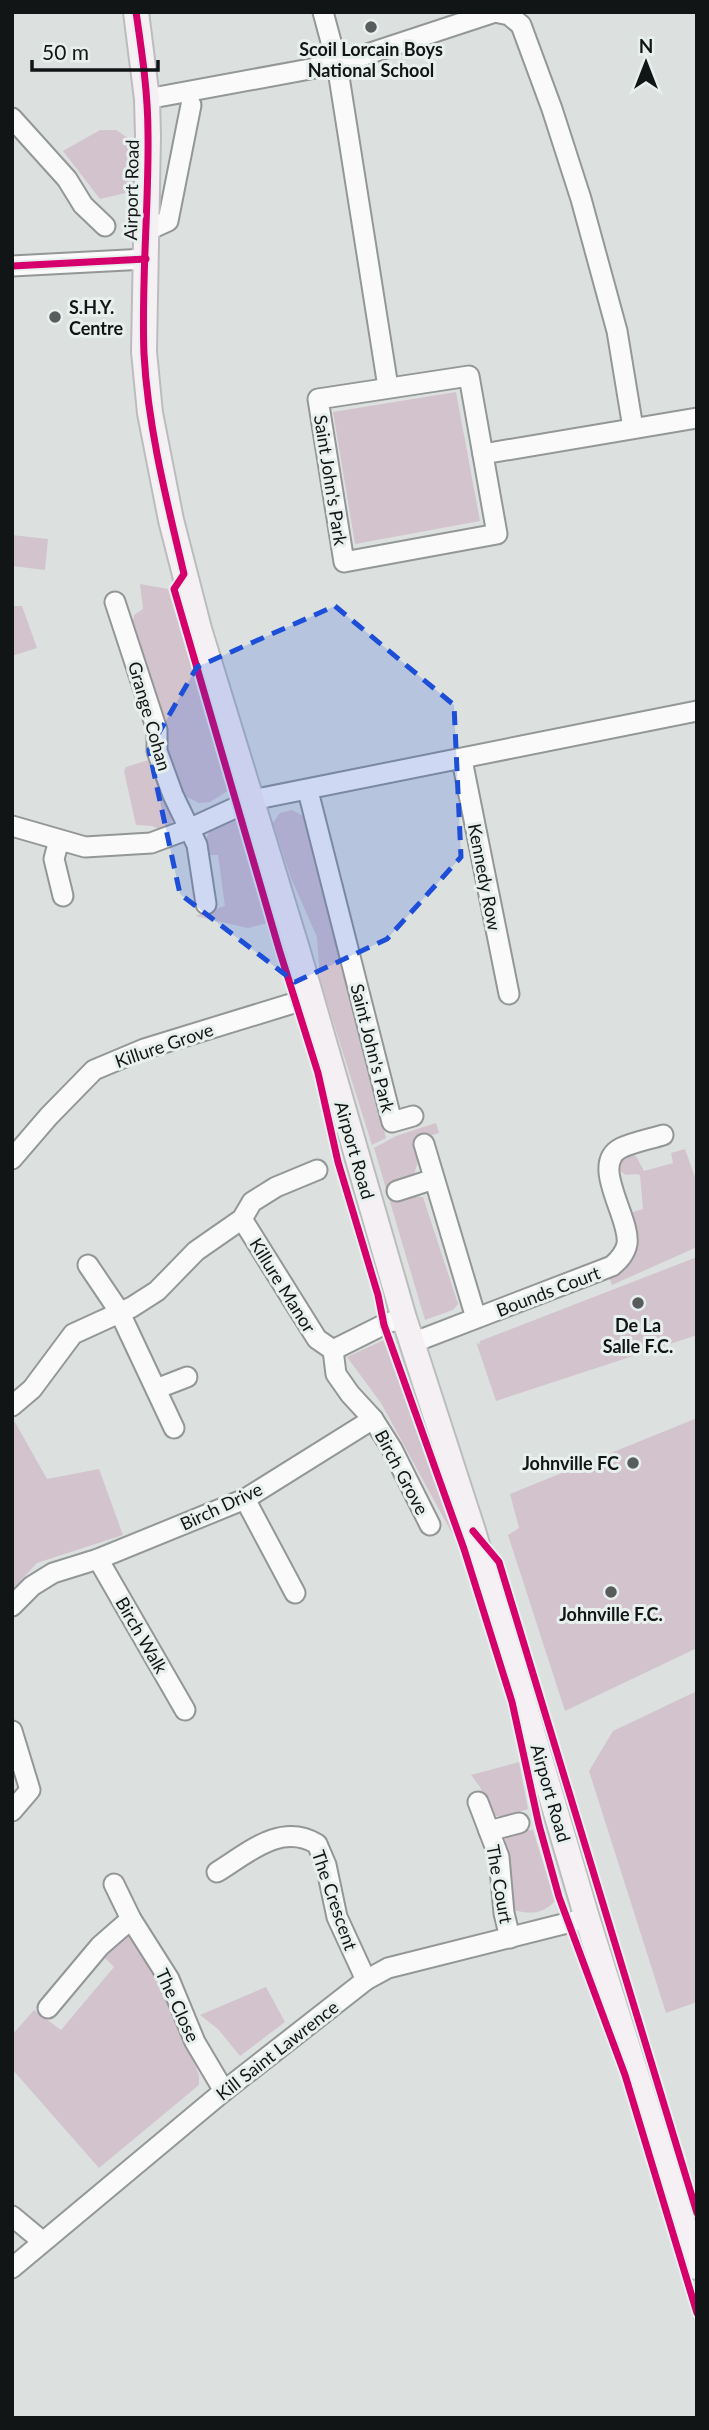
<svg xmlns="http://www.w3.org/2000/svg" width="709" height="2430" viewBox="0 0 709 2430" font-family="Lato,sans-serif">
  <rect width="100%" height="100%" fill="#dce1e0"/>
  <g fill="#d3c3cd">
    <path d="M 100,130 L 116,130 L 135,143 L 134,191 L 100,199 L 63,151 Z"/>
    <path d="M 456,392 L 480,521 L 355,544 L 333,412 Z"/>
    <path d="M 12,535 L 48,539 L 45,570 L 12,566 Z"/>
    <path d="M 140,584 L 168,589 L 229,790 L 210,802 L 199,803 L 187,797 L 178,783 L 170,765 L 166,741 L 132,626 L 134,615 L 143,609 Z"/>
    <path d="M 12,606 L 22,606 L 37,648 L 12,656 Z"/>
    <path d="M 149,760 L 172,818 L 171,825 L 164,831 L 152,826 L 136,825 L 124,771 L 126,767 Z"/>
    <path d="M 292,810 L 305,817 L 386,1138 L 372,1145 L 320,980 L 317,937 L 291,878 L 273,823 L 280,813 Z"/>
    <path d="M 236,817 L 268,923 L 248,928 L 195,916 L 225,906 L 218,855 L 206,855 L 206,840 L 211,828 Z"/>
    <path d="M 436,1123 L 439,1133 L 416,1140 L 414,1143 L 418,1161 L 414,1175 L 392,1186 L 397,1201 L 411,1196 L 423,1197 L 458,1304 L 453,1310 L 425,1320 L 374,1148 L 396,1136 Z"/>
    <path d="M 685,1149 L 697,1183 L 697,1247 L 612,1285 L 609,1277 C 640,1257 637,1246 633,1212 L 643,1209 L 640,1175 C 631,1172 624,1180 619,1167 L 620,1159 L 629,1154 L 636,1156 L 644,1171 L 673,1163 L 671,1153 Z"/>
    <path d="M 697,1257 L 697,1335 L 496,1401 L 476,1342 L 479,1345 L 480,1341 Z"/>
    <path d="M 384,1340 L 459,1546 L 381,1403 L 347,1357 Z"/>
    <path d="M 697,1418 L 697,1648 L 565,1711 L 508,1535 L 519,1528 L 510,1494 Z"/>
    <path d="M 15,1422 L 47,1479 L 99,1469 L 123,1535 L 37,1563 L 12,1590 L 12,1424 Z"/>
    <path d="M 697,1691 L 697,2002 L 666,2013 L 589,1771 L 613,1731 Z"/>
    <path d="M 519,1762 L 528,1809 L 502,1817 L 492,1815 L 480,1787 L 471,1775 Z"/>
    <path d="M 518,1830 L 533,1830 L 555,1901 C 542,1915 530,1914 512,1910 L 510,1867 L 505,1844 L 506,1834 Z"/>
    <path d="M 127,1935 L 134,1938 L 162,1984 L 199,2075 L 199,2085 L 99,2168 L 12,2069 L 12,2035 L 34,2010 L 61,2030 L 114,1967 L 102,1955 Z"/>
    <path d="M 266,1987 L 285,2022 L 240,2056 L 218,2029 L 200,2015 Z"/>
  </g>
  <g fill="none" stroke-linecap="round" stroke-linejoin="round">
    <defs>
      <g id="minor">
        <path d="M 323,12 L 337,64 L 388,387"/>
        <path d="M 147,99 L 337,64 L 495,12 L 509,15 L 521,25 L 552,109 L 581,199 L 617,331 L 633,428"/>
        <path d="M 12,118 L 67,179 L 83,205 L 105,226"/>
        <path d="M 146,231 L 168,221 L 191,105"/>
        <path d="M 12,266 L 146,259"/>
        <path d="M 469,376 L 497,534 L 344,562 L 318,399 Z"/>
        <path d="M 483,454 L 697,418"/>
        <path d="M 115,602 L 157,730 L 157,751 L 173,795 L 197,845 L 206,904"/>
        <path d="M 462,760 L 509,994"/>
        <path d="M 308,791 L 392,1122 L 413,1116"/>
        <path d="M 12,826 L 85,847 L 151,843 L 189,829 L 252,800 L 697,711"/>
        <path d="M 59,840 L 54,859 L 63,896"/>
        <path d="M 424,1144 L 476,1318"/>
        <path d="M 12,1159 L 49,1116 L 94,1070 L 144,1049 L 310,998"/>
        <path d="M 397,1191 L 434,1179"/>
        <path d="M 242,1219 L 317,1339 L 333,1350"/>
        <path d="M 88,1265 L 119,1311 L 174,1428"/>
        <path d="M 412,1343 L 612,1266 C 619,1260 625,1254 627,1244 C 631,1218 589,1164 621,1148 C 634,1142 650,1139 663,1135"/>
        <path d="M 333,1350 L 336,1374 L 350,1394 L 373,1419 L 392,1449 L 430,1525"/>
        <path d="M 333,1350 L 387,1323 L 404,1318"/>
        <path d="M 156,1389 L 187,1377"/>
        <path d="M 12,1406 L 32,1389 L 73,1334 L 132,1307 L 157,1291 L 196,1251 L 242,1219 L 252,1202 L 276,1187 L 317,1170"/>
        <path d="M 245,1499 L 295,1593"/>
        <path d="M 98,1559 L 185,1710"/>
        <path d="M 12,1606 L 32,1586 L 53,1573 L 98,1559 L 245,1499 L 373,1419"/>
        <path d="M 12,1731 L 30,1790 L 12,1811"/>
        <path d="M 478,1802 L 499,1857 L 504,1913 L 510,1938"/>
        <path d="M 489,1831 L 519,1823"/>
        <path d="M 217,1872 C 248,1853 281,1822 317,1844 L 326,1865 L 337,1917 L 366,1980"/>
        <path d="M 114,1884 L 131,1919 L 169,1979 L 195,2042 L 224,2091"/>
        <path d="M 48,2008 L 100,1946 L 131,1919"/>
        <path d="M 12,2216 L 42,2241"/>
        <path d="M 12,2268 L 224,2091 L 366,1980 L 388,1968 L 587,1918"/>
      </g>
      <path id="major" d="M 136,12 L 147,99 L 148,136 L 144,352 L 150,413 L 171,520 L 199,629 L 298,952 L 404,1318 L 473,1531 L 587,1918 L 697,2267"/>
    </defs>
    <use href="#minor" stroke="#939796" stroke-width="23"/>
    <use href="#major" stroke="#babdbc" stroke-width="28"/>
    <use href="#minor" stroke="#fafafa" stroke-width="19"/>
    <use href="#major" stroke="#f5f0f4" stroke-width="24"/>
    <defs>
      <g id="cycleway">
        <path d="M 136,12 C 142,53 148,93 148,134 C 149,207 141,281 144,354 C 148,428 167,502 184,574 L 174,589 L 279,949 L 318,1073 L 338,1162 L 378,1295 L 384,1325 L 464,1549 L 512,1702 L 539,1825 L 559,1897 L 625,2075 L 697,2313"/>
        <path d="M 12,266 L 146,259"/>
        <path d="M 473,1531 L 499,1562 L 697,2213"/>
      </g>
    </defs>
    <use href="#cycleway" stroke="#e8f0ee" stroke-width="11"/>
    <use href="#cycleway" stroke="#d6006c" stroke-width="7"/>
  </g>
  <path fill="#1d4ed8" fill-opacity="0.2" stroke="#1d4ed8" stroke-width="5" stroke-dasharray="14 9" stroke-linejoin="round" d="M 335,606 L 454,705 L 461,857 L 387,939 L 295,982 L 180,894 L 149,750 L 197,667 Z"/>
  <g fill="#595c5c" stroke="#e8f0ee" stroke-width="2.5">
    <circle cx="371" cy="27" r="7"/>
    <circle cx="55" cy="317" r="7"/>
    <circle cx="638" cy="1303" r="7"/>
    <circle cx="633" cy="1463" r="7"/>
    <circle cx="611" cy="1592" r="7"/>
  </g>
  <g text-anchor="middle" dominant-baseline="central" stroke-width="6" stroke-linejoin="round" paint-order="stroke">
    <g font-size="18" font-weight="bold" fill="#121515" stroke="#e8f0ee">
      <text x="371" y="49">Scoil Lorcain Boys<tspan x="371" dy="21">National School</tspan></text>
      <text x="69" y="307" text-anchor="start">S.H.Y.<tspan x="69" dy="21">Centre</tspan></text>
      <text x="638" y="1325">De La<tspan x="638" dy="21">Salle F.C.</tspan></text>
      <text x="619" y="1463" text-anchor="end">Johnville FC</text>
      <text x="611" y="1614">Johnville F.C.</text>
    </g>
    <g font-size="18" fill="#121515" stroke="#e8f0ee">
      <text transform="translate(131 190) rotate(-89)">Airport Road</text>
      <text transform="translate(331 480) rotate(81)">Saint John's Park</text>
      <text transform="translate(150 716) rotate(74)">Grange Cohan</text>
      <text transform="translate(485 877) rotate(79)">Kennedy Row</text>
      <text transform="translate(164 1045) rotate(-19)">Killure Grove</text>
      <text transform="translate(373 1048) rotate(76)">Saint John's Park</text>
      <text transform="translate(355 1150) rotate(74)">Airport Road</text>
      <text transform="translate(283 1285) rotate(58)">Killure Manor</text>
      <text transform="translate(548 1291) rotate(-21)">Bounds Court</text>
      <text transform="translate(402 1472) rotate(62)">Birch Grove</text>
      <text transform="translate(221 1506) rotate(-25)">Birch Drive</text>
      <text transform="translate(142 1635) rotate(60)">Birch Walk</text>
      <text transform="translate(551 1793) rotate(74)">Airport Road</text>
      <text transform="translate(500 1884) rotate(80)">The Court</text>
      <text transform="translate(335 1900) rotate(71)">The Crescent</text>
      <text transform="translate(178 2005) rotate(65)">The Close</text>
      <text transform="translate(277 2050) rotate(-38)">Kill Saint Lawrence</text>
    </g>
  </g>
  <rect width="709" height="2430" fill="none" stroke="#121515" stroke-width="28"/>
  <g transform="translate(646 63)" stroke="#e8f0ee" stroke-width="5" paint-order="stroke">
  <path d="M0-5L12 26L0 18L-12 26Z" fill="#121515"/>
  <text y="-10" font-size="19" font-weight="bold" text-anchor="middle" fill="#121515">N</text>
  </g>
  <path d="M32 60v10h126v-10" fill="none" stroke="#121515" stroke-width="3.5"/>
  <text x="42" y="60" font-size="21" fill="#121515" stroke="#e8f0ee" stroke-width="5" paint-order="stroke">50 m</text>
</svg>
